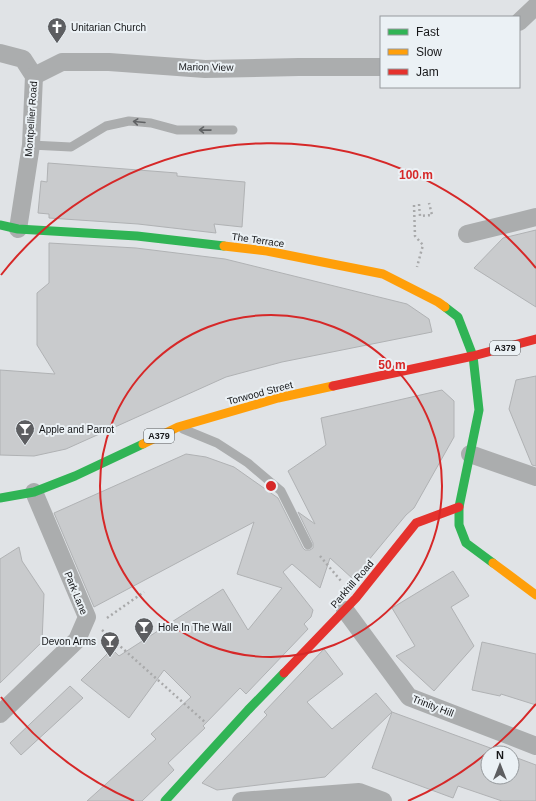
<svg xmlns="http://www.w3.org/2000/svg" width="536" height="801" viewBox="0 0 536 801" font-family="Helvetica,sans-serif">
  <rect width="100%" height="100%" fill="#e0e3e6"/>
  <g fill="#c9cbcd" stroke="#b0b2b4">
    <path d="M 48,163 L 177,173 L 177,176 L 245,182 L 242,227 L 214,224 L 216,233 L 138,224 L 49,218 L 49,214 L 38,213 L 41,181 L 47,182 Z"/>
    <path d="M 536,230 L 536,307 L 474,268 L 503,238 Z"/>
    <path d="M 49,243 L 136,248 L 225,259 L 407,304 L 429,319 L 432,332 L 282,362 L 226,377 L 66,449 L 34,456 L 0,455 L 0,370 L 55,374 L 37,345 L 37,293 L 49,283 Z"/>
    <path d="M 536,376 L 536,466 L 532,465 L 509,409 L 516,380 Z"/>
    <path d="M 442,390 L 454,401 L 454,437 L 414,508 L 406,515 L 353,579 L 330,558 L 320,588 L 292,564 L 283,572 L 313,610 L 311,617 L 304,624 L 308,629 L 246,694 L 240,688 L 203,726 L 205,728 L 168,763 L 174,770 L 142,801 L 87,801 L 156,739 L 151,734 L 191,697 L 164,670 L 129,718 L 81,680 L 112,649 L 119,656 L 223,589 L 248,630 L 282,588 L 237,574 L 254,522 L 94,607 L 54,513 L 186,454 L 206,457 L 234,467 L 278,498 L 303,548 L 305,550 L 310,550 L 313,548 L 313,543 L 298,512 L 315,524 L 288,471 L 326,445 L 321,418 Z"/>
    <path d="M 19,547 L 22,561 L 44,594 L 42,642 L 0,683 L 0,559 Z"/>
    <path d="M 453,571 L 469,596 L 451,607 L 474,646 L 434,691 L 396,656 L 415,646 L 392,608 Z"/>
    <path d="M 482,642 L 536,654 L 536,705 L 501,694 L 500,696 L 472,690 Z"/>
    <path d="M 324,649 L 343,674 L 307,702 L 332,729 L 376,693 L 392,712 L 325,777 L 217,790 L 202,783 L 267,715 L 264,712 Z"/>
    <path d="M 70,686 L 83,698 L 21,755 L 10,743 Z"/>
    <path d="M 392,712 L 504,753 L 488,753 L 488,777 L 512,777 L 512,756 L 536,765 L 536,801 L 502,801 L 458,786 L 453,798 L 372,768 Z"/>
  </g>
  <g fill="none" stroke-linecap="round" stroke-linejoin="round">
    <g stroke="#a8a9aa" stroke-width="2.5" stroke-dasharray="2 3" stroke-linecap="butt">
      <path d="M 419,204 L 420,216 L 432,215 L 429,203"/>
      <path d="M 414,205 L 415,236 L 423,245 L 417,267"/>
      <path d="M 320,556 L 341,581"/>
      <path d="M 107,618 L 144,592"/>
      <path d="M 102,630 L 206,723"/>
    </g>
    <g stroke="#abadae" stroke-width="9">
      <path d="M 31,145 L 71,147 L 106,126 L 129,121 L 151,123 L 177,130 L 233,130"/>
      <path d="M 183,429 L 217,443 L 248,463 L 281,491 L 308,545"/>
    </g>
    <g stroke="#abadae" stroke-width="18">
      <path d="M 519,22 L 536,6"/>
      <path d="M 0,53 L 23,59 L 34,76 L 31,145 L 18,229"/>
      <path d="M 34,76 L 62,62 L 109,62 L 205,69 L 299,67 L 381,67"/>
      <path d="M 467,234 L 536,217"/>
      <path d="M 470,454 L 536,477"/>
      <path d="M 345,610 L 409,697 L 536,746"/>
      <path d="M 0,714 L 77,640 L 87,617 L 34,492"/>
      <path d="M 241,801 L 359,792 L 383,801"/>
    </g>
    <g stroke="#30b455" stroke-width="9">
      <path d="M 0,225 L 18,229 L 137,236 L 224,246"/>
      <path d="M 445,307 L 458,317 L 473,356 L 479,410 L 459,507 L 459,525 L 466,543 L 493,563"/>
      <path d="M 0,498 L 34,492 L 75,476 L 143,444"/>
      <path d="M 165,801 L 248,710 L 284,673"/>
    </g>
    <g stroke="#ff9f0a" stroke-width="9">
      <path d="M 224,246 L 267,251 L 383,274 L 438,302 L 445,307"/>
      <path d="M 143,444 L 178,427 L 278,398 L 333,386"/>
      <path d="M 493,563 L 536,595"/>
    </g>
    <g stroke="#e5322d" stroke-width="9">
      <path d="M 333,386 L 473,356 L 536,339"/>
      <path d="M 284,673 L 356,598 L 416,523 L 459,507"/>
    </g>
  </g>
  <defs><path id="oneway-shaft" d="M-6 0H5M1.5-3L5.5 0L1.5 3" fill="none" stroke-width="1.6" stroke-linecap="round" stroke-linejoin="round"/></defs>
  <g stroke="#606264">
    <use href="#oneway-shaft" transform="translate(139 122) rotate(-175)"/>
    <use href="#oneway-shaft" transform="translate(205 130) rotate(-179)"/>
  </g>
  <g fill="none" stroke="#d62828" stroke-width="2">
    <circle cx="271" cy="486" r="171"/>
    <path d="M536 704A343 343 0 0 1 408 801M134 801A343 343 0 0 1 1 697M1 275A343 343 0 0 1 536 268"/>
  </g>
  <defs>
    <symbol id="church-pin" viewBox="-11 -11 22 30"><path d="M0 17L-7.5 6A9.5 9.5 0 1 1 7.5 6Z" fill="#5d5e61" stroke="#ebf1f5"/><path d="M-1.2-6h2.4v3.5h3.3v2.4h-3.3V6h-2.4V-.1h-3.3v-2.4h3.3Z" fill="#fff"/></symbol>
    <symbol id="bar-pin" viewBox="-11 -11 22 30"><path d="M0 17L-7.5 6A9.5 9.5 0 1 1 7.5 6Z" fill="#5d5e61" stroke="#ebf1f5"/><path d="M-6-5H6L.8 .8V4.5H3.5V6h-7V4.5H-.8V.8Z" fill="#fff"/></symbol>
  </defs>
  <g fill-rule="evenodd">
    <use href="#church-pin" x="46" y="16" width="22" height="30"/>
    <use href="#bar-pin" x="14" y="418" width="22" height="30"/>
    <use href="#bar-pin" x="133" y="616" width="22" height="30"/>
    <use href="#bar-pin" x="99" y="630" width="22" height="30"/>
  </g>
  <g text-anchor="middle" dominant-baseline="central" stroke-width="4" stroke-linejoin="round" paint-order="stroke">
    <g fill="#ebf1f5" stroke="#56585b" stroke-width="1">
      <rect x="490" y="341" width="30" height="14" rx="3"/>
      <rect x="144" y="429" width="30" height="14" rx="3"/>
    </g>
    <g font-size="9" font-weight="bold" fill="#161719">
      <text x="505" y="348">A379</text>
      <text x="159" y="436">A379</text>
    </g>
    <g font-size="10" fill="#161719" stroke="#ebf1f5" text-anchor="start">
      <text x="71" y="27">Unitarian Church</text>
      <text x="39" y="429">Apple and Parrot</text>
      <text x="158" y="627">Hole In The Wall</text>
      <text x="96" y="641" text-anchor="end">Devon Arms</text>
    </g>
    <g font-size="10" fill="#161719" stroke="#ebf1f5">
      <text transform="translate(206 67) rotate(1)">Marion View</text>
      <text transform="translate(31 119) rotate(-86)">Montpellier Road</text>
      <text transform="translate(258 240) rotate(8)">The Terrace</text>
      <text transform="translate(260 393) rotate(-15)">Torwood Street</text>
      <text transform="translate(352 584) rotate(-49)">Parkhill Road</text>
      <text transform="translate(76 593) rotate(68)">Park Lane</text>
      <text transform="translate(433 706) rotate(21)">Trinity Hill</text>
    </g>
  </g>
  <circle cx="271" cy="486" r="6" fill="#d62828" stroke="#ebf1f5" stroke-width="2"/>
  <g font-size="12" text-anchor="middle" font-weight="bold" fill="#d62828" stroke="#ebf1f5" stroke-width="4" stroke-linejoin="round" paint-order="stroke">
    <text x="416" y="179">100 m</text>
    <text x="392" y="369">50 m</text>
  </g>
  <rect x="380" y="16" width="140" height="72" fill="#ebf1f5" stroke="#969a9d"/>
  <rect x="388" y="29" width="20" height="6" fill="#30b455" stroke="#969a9d"/>
  <text x="416" y="36" font-size="12" fill="#161719">Fast</text>
  <rect x="388" y="49" width="20" height="6" fill="#ff9f0a" stroke="#969a9d"/>
  <text x="416" y="56" font-size="12" fill="#161719">Slow</text>
  <rect x="388" y="69" width="20" height="6" fill="#e5322d" stroke="#969a9d"/>
  <text x="416" y="76" font-size="12" fill="#161719">Jam</text>
  <g transform="translate(500 765)"><circle r="19" fill="#ebf1f5" stroke="#969a9d"/>
  <path d="M0-3L7 15L0 10L-7 15Z" fill="#5d5e61"/>
  <text y="-6" font-size="11" font-weight="bold" text-anchor="middle" fill="#161719">N</text>
  </g>
</svg>
